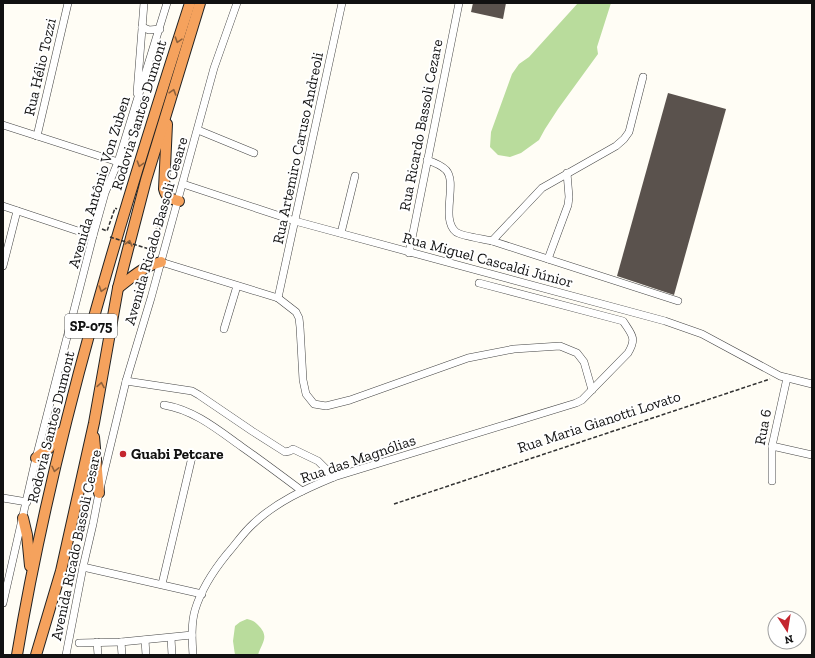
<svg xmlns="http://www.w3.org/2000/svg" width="815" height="658" viewBox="0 0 815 658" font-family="'Zilla Slab',serif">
  <rect width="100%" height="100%" fill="#fffdf5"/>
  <g fill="#b9dc9c">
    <path d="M 578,3 L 611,3 L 597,47 L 598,54 L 558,109 L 545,129 L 539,140 L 521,153 L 510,157 L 498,155 L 490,147 L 491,132 L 512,74 L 519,64 L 529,57 Z"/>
    <path d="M 247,619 C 252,620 254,621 258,625 C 270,637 262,642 258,655 L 235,655 L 233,641 L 235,626 L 240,622 Z"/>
  </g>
  <g fill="#5a524d">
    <path d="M 473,3 L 506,3 L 503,19 L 471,12 Z"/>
    <path d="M 668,93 L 726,109 L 674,295 L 617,276 Z"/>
  </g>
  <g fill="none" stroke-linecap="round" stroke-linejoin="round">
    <defs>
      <g id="minor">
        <path d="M 142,27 L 149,30 L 160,29"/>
        <path d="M 137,93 L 144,3"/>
        <path d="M 3,125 L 118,162"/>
        <path d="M 198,130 L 254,153"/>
        <path d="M 37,136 L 68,3"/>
        <path d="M 427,160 C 433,162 441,165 446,170 C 458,183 440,219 456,232 C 461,236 484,239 492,241 L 542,188 L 616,146 L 624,139 L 629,132 L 643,77"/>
        <path d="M 183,184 L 295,221 L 665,321 L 702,334 L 780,376 L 812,384"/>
        <path d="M 3,206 L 93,236"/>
        <path d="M 341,233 L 355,176"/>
        <path d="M 492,241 L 678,301"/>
        <path d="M 409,253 L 459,3"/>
        <path d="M 548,259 L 568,205 L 569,197 L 567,173"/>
        <path d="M 161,262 L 278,298 L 296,312 L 299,318 L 300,327 L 303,380 L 306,394 L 314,404 L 326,406 L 350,400 L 468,358 L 514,349 L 560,346 L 577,353 L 584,362 L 592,390"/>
        <path d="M 3,266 L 17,211"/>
        <path d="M 278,298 L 342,3"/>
        <path d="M 224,329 L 237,286"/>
        <path d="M 126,381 L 192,391 L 199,395 L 252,431 L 285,452 L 290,451 L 293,449 L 318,461 L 334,477"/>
        <path d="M 164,405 C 194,410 217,429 242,447 C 262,461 282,476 302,491"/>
        <path d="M 772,446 L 812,455"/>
        <path d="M 772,481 L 772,446 L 787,378"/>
        <path d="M 3,498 L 27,502"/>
        <path d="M 83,567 L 202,594"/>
        <path d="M 162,584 L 192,457"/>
        <path d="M 3,603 L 36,458 L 93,236 L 105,193 L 118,162 L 167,3"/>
        <path d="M 171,638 L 172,655"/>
        <path d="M 145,640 L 146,655"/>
        <path d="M 97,642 L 98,655"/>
        <path d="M 121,642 L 122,655"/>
        <path d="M 79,643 L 121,642 L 192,635"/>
        <path d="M 66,655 L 83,567 L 93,524 L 99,493 L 126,381 L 151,298 L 214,68 L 237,3"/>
        <path d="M 193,655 C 192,640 191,624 195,610 C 201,590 214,570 227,554 C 236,544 243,533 253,524 C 276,502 305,489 334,477 L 576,403 L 582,400 L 628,353 C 637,338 632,335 623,321 L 479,283"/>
      </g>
      <g id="highway">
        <path d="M 167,124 L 164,189 C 166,198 171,199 179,201"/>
        <path d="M 118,288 C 132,277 144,266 161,262"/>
        <path d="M 94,437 L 99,493"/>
        <path d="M 36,458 L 49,448 L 62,432"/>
        <path d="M 23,518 L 27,535 L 30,566"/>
        <path d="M 17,655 C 54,433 121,217 190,3"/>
        <path d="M 36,655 L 61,571 L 94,423 L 118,288 L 127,253 L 146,180 L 200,3"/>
      </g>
    </defs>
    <use href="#minor" stroke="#444" stroke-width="8"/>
    <use href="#highway" stroke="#222" stroke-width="12"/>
    <g stroke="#333" stroke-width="1.5" stroke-dasharray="4 2" stroke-linecap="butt">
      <path d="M 102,229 L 107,231 L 115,208 L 117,209"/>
      <path d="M 149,249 L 159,222 L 162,222 L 153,251 L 156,251"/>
      <path d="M 394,504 L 770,379"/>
    </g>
    <use href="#minor" stroke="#fff" stroke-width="7"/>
    <use href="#highway" stroke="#f5a25d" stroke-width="10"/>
    <path stroke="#333" stroke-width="1.5" stroke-dasharray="4 2" stroke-linecap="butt" d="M 110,237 L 149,249"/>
  </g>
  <defs><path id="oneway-chevron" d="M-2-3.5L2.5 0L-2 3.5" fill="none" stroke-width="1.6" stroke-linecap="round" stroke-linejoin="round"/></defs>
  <g stroke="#8e613b">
    <use href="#oneway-chevron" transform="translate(178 40) rotate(108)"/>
    <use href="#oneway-chevron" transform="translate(173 92) rotate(-73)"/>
    <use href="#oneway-chevron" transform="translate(140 164) rotate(107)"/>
    <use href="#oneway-chevron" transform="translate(129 243) rotate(-75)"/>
    <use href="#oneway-chevron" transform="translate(102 289) rotate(107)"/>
    <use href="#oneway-chevron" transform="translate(101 385) rotate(-80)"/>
    <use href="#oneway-chevron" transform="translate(55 469) rotate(103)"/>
  </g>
  <circle fill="#c4262e" stroke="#fff" stroke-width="1.5" cx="123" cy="454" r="4"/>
  <g text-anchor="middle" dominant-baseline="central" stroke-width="4" stroke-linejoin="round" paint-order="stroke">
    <rect fill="#fff" stroke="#585858" stroke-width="1" x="65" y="314" width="52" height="24" rx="3"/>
    <g font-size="14" font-weight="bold" fill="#111">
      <text x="91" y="326">SP-075</text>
    </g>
    <g font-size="15" fill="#111" stroke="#fff">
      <text transform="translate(40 67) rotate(-77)">Rua Hélio Tozzi</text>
      <text transform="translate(139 115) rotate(-73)">Rodovia Santos Dumont</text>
      <text transform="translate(421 125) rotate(-79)">Rua Ricardo Bassoli Cezare</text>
      <text transform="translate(298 148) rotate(-78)">Rua Artemiro Caruso Andreoli</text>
      <text transform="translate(99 182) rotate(-73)">Avenida Antônio Von Zuben</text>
      <text transform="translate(156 231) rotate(-74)">Avenida Ricado Bassoli Cesare</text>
      <text transform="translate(488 260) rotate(15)">Rua Miguel Cascaldi Júnior</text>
      <text transform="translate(599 422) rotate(-18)">Rua Maria Gianotti Lovato</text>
      <text transform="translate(51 427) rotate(-76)">Rodovia Santos Dumont</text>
      <text transform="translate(763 427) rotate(-79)">Rua 6</text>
      <text transform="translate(358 459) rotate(-19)">Rua das Magnólias</text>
      <text transform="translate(76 545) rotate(-78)">Avenida Ricado Bassoli Cesare</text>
    </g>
    <g font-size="15" font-weight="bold" fill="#111" stroke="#fff" text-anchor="start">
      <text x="131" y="454">Guabi Petcare</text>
    </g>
  </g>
  <rect width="815" height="658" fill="none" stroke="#111111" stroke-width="8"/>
  <g transform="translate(787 630) rotate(168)"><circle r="19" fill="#ffffff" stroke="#a0a0a0"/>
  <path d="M0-3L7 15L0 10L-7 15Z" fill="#c4262e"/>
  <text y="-6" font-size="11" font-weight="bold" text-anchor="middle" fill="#111111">N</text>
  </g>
</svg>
